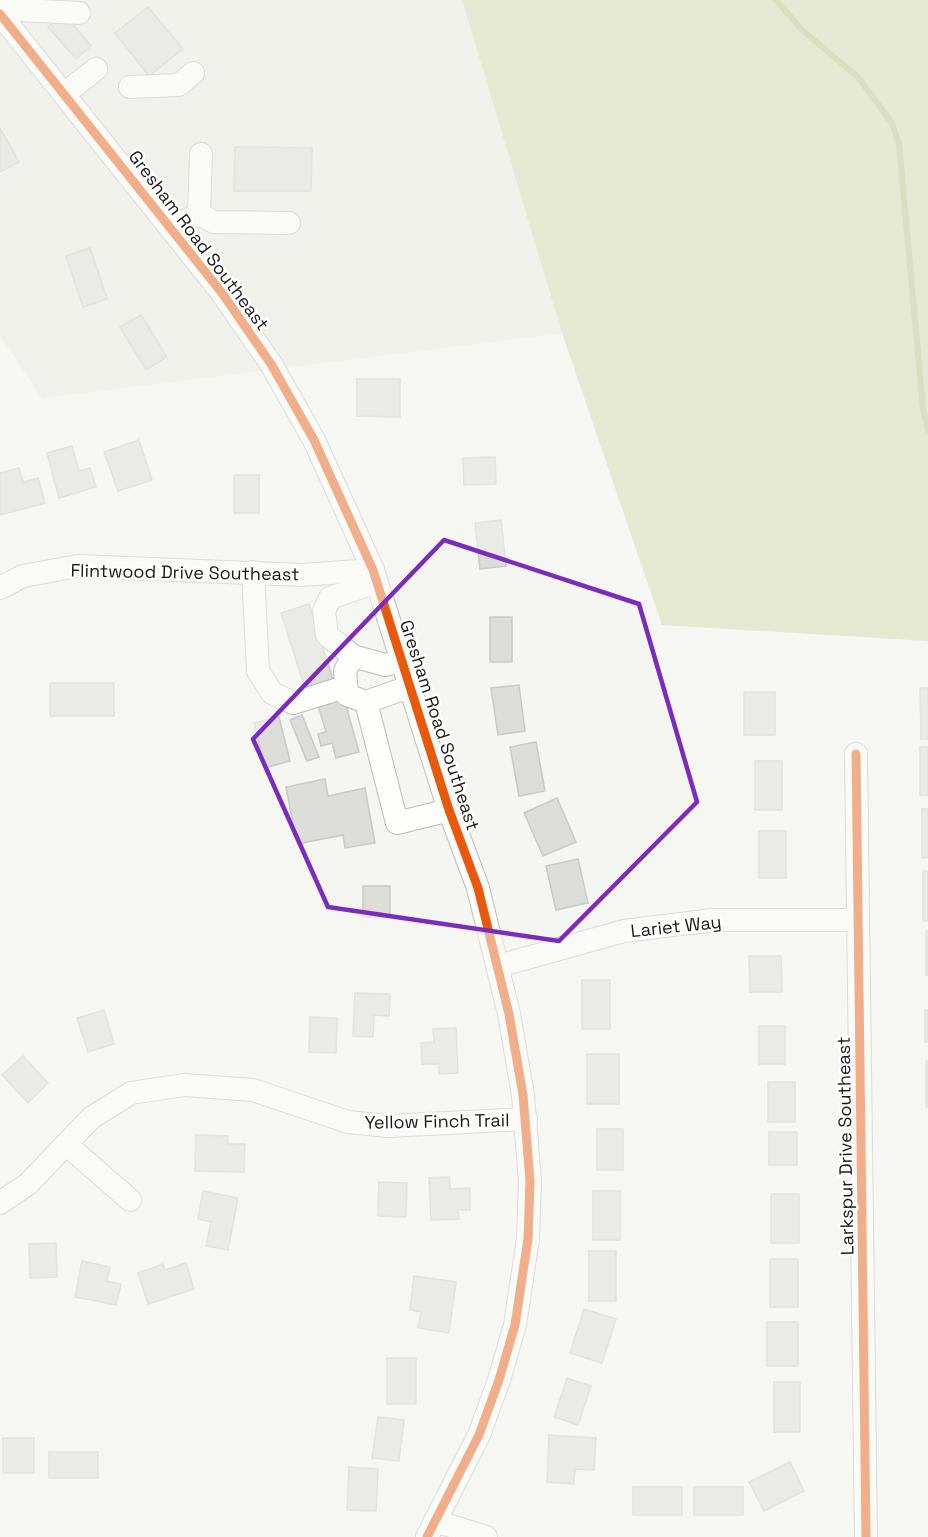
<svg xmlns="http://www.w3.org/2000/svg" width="928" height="1537" viewBox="0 0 928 1537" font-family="'Space Grotesk',sans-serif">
  <rect width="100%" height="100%" fill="#f5f6f2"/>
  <path fill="#e8eae1" d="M 0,0 L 462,0 L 562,333 L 42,398 L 0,335 Z"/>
  <path fill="#d3daa9" d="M 462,0 L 928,0 L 928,641 L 662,625 L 562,333 Z"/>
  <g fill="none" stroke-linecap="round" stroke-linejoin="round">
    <path stroke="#b8c184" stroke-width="6" d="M 776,0 L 802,30 L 858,77 L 892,123 L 899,144 L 923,408 L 928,430"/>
  </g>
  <g fill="#dcddd9" stroke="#c9c9c7" stroke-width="1.5">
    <path d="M 148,7 L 183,49 L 149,76 L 115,33 Z"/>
    <path d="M 64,14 L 91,46 L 76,59 L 48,27 Z"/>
    <path d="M 0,128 L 19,162 L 0,172 Z"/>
    <path d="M 235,147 L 312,148 L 311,191 L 234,191 Z"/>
    <path d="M 90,248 L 107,299 L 83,307 L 66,256 Z"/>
    <path d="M 141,315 L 167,357 L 146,370 L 120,327 Z"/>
    <path d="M 357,379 L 400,379 L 400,417 L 357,416 Z"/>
    <path d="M 139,440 L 152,480 L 118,491 L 104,452 Z"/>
    <path d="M 72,446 L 79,471 L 90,468 L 96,487 L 59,498 L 47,453 Z"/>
    <path d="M 495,457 L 496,484 L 464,485 L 463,458 Z"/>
    <path d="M 19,468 L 23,482 L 38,478 L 45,503 L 0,515 L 0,473 Z"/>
    <rect x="234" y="475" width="25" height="38"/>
    <path d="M 501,520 L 506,566 L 480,569 L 475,523 Z"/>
    <path d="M 309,604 L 333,679 L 305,688 L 281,613 Z"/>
    <rect x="490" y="617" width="22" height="45"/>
    <rect x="50" y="683" width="64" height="33"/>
    <path d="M 519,685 L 525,731 L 498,735 L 491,688 Z"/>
    <path d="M 920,688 L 928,688 L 928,739 L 921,739 Z"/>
    <rect x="744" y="692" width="31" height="43"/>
    <path d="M 344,698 L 359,752 L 336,758 L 332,743 L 321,746 L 318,734 L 326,732 L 318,705 Z"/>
    <path d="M 302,715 L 319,757 L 307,761 L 290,720 Z"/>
    <path d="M 279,717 L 290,761 L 265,768 L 254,723 Z"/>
    <path d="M 536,742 L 545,791 L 519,796 L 510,747 Z"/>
    <rect x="920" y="747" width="8" height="48"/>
    <rect x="755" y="761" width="27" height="49"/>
    <path d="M 325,779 L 328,796 L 365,788 L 375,843 L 345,848 L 343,835 L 297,844 L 286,787 Z"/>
    <path d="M 557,798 L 576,842 L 543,856 L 524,813 Z"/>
    <rect x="922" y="809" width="6" height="49"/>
    <rect x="759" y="831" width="27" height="47"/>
    <path d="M 578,859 L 588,903 L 556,910 L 546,866 Z"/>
    <rect x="923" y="871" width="5" height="50"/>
    <rect x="363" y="886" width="27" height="31"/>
    <rect x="926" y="931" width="2" height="44"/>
    <path d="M 749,956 L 781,956 L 782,992 L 750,992 Z"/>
    <rect x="582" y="980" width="28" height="49"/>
    <path d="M 355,993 L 390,994 L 389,1016 L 374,1015 L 373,1037 L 353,1036 Z"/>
    <path d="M 104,1010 L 114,1044 L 88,1052 L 77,1018 Z"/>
    <rect x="925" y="1010" width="3" height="32"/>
    <path d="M 310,1017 L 337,1018 L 336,1053 L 309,1052 Z"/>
    <rect x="759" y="1026" width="26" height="38"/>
    <path d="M 456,1028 L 458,1073 L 439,1074 L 439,1064 L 422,1064 L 421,1043 L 434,1042 L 433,1029 Z"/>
    <rect x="587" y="1054" width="32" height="50"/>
    <path d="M 23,1056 L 48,1083 L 28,1103 L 2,1075 Z"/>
    <rect x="926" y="1061" width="2" height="46"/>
    <rect x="768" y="1082" width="27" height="40"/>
    <rect x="597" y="1129" width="26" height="41"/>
    <rect x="769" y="1132" width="28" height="33"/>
    <path d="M 196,1135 L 228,1136 L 228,1144 L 245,1144 L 244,1172 L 195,1171 Z"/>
    <path d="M 449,1177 L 450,1189 L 470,1188 L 470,1210 L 458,1210 L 459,1219 L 431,1220 L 429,1178 Z"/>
    <path d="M 379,1182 L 407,1183 L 406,1217 L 378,1216 Z"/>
    <path d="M 203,1191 L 238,1198 L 228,1250 L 206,1246 L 211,1222 L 198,1219 Z"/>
    <rect x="593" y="1191" width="27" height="49"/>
    <rect x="771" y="1194" width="28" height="49"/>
    <path d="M 56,1243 L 57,1277 L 30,1278 L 29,1244 Z"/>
    <rect x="589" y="1251" width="27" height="50"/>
    <rect x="770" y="1259" width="28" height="48"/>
    <path d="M 82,1261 L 110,1267 L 107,1281 L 121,1284 L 116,1305 L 75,1297 Z"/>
    <path d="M 186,1263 L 194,1289 L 148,1304 L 138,1273 L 163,1264 L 165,1270 Z"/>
    <path d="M 414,1276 L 456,1282 L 449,1333 L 418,1328 L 421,1312 L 410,1310 Z"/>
    <path d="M 584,1309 L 616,1319 L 602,1363 L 570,1353 Z"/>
    <rect x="767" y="1322" width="31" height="44"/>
    <rect x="387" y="1358" width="29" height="46"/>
    <path d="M 567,1378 L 591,1386 L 578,1425 L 554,1417 Z"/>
    <rect x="774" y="1382" width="26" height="50"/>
    <path d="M 378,1417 L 404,1420 L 399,1461 L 372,1458 Z"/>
    <path d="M 549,1435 L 596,1438 L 594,1470 L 575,1469 L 574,1484 L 547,1482 Z"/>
    <rect x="3" y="1438" width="31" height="35"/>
    <rect x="49" y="1452" width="49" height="26"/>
    <path d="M 790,1462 L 804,1491 L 764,1511 L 749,1482 Z"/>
    <path d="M 349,1467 L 378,1469 L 376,1511 L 347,1510 Z"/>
    <rect x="633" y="1487" width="49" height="28"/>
    <rect x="694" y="1487" width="49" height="28"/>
  </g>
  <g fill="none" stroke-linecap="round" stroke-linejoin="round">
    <defs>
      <g id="minor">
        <path d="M 0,9 L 79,13"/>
        <path d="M 0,14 L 222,293 L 271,364 L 314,440 L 373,570 L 449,810 L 478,888 L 509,1014 L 523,1095 L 530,1181 L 528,1239 L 515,1325 L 499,1380 L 479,1435 L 427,1537"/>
        <path d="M 130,87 L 179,85 L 193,73"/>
        <path d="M 64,94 L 96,69"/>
        <path d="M 199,214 L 214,222 L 289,223"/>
        <path d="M 171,228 L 199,214 L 201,154"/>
        <path d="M 253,572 L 258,671 L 272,693 L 293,703 L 345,687"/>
        <path d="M 376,582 L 330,598 L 324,611 L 327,635 L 353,656 L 345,671 L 347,695 L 366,702 L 409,687"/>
        <path d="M 0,588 L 23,576 L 78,566 L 302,575 L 373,570"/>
        <path d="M 353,656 L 385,665 L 401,660"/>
        <path d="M 366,702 L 397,823 L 449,810"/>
        <path d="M 856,754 L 866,1537"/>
        <path d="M 498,966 L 624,931 L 713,920 L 858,920"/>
        <path d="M 67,1145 L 130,1200"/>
        <path d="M 0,1203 L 28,1184 L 91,1118 L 131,1093 L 184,1085 L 253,1090 L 348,1122 L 388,1126 L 526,1119"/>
        <path d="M 435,1521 L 486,1537"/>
      </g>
    </defs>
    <use href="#minor" stroke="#bbbbb9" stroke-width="24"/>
    <use href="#minor" stroke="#fefefd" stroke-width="22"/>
    <defs>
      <g id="cycleway">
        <path d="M 0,14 L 222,293 L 271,364 L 314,440 L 373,570 L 449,810 L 478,888 L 509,1014 L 523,1095 L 530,1181 L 528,1239 L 515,1325 L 499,1380 L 479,1435 L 427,1537"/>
        <path d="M 856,754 L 866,1537"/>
      </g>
    </defs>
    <use href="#cycleway" stroke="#fff" stroke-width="13"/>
    <use href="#cycleway" stroke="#e8590c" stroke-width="9"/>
  </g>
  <path d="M0 0H928V1537H0ZM 444,540 L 639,604 L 697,802 L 559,941 L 328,907 L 253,739 Z" fill="#f5f6f2" fill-opacity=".55" fill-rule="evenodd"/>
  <path fill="none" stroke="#7b2cbf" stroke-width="4.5" stroke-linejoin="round" d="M 444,540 L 639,604 L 697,802 L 559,941 L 328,907 L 253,739 Z"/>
  <g text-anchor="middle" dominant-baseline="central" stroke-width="5" stroke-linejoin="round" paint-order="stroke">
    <g font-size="18" fill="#191917" stroke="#fff">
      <text transform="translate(199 240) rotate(53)">Gresham Road Southeast</text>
      <text transform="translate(185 572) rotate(1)">Flintwood Drive Southeast</text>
      <text transform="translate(440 725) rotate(72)">Gresham Road Southeast</text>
      <text transform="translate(676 926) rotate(-6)">Lariet Way</text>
      <text transform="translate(437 1121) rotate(-1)">Yellow Finch Trail</text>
      <text transform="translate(845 1146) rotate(-91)">Larkspur Drive Southeast</text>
    </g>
  </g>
</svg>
